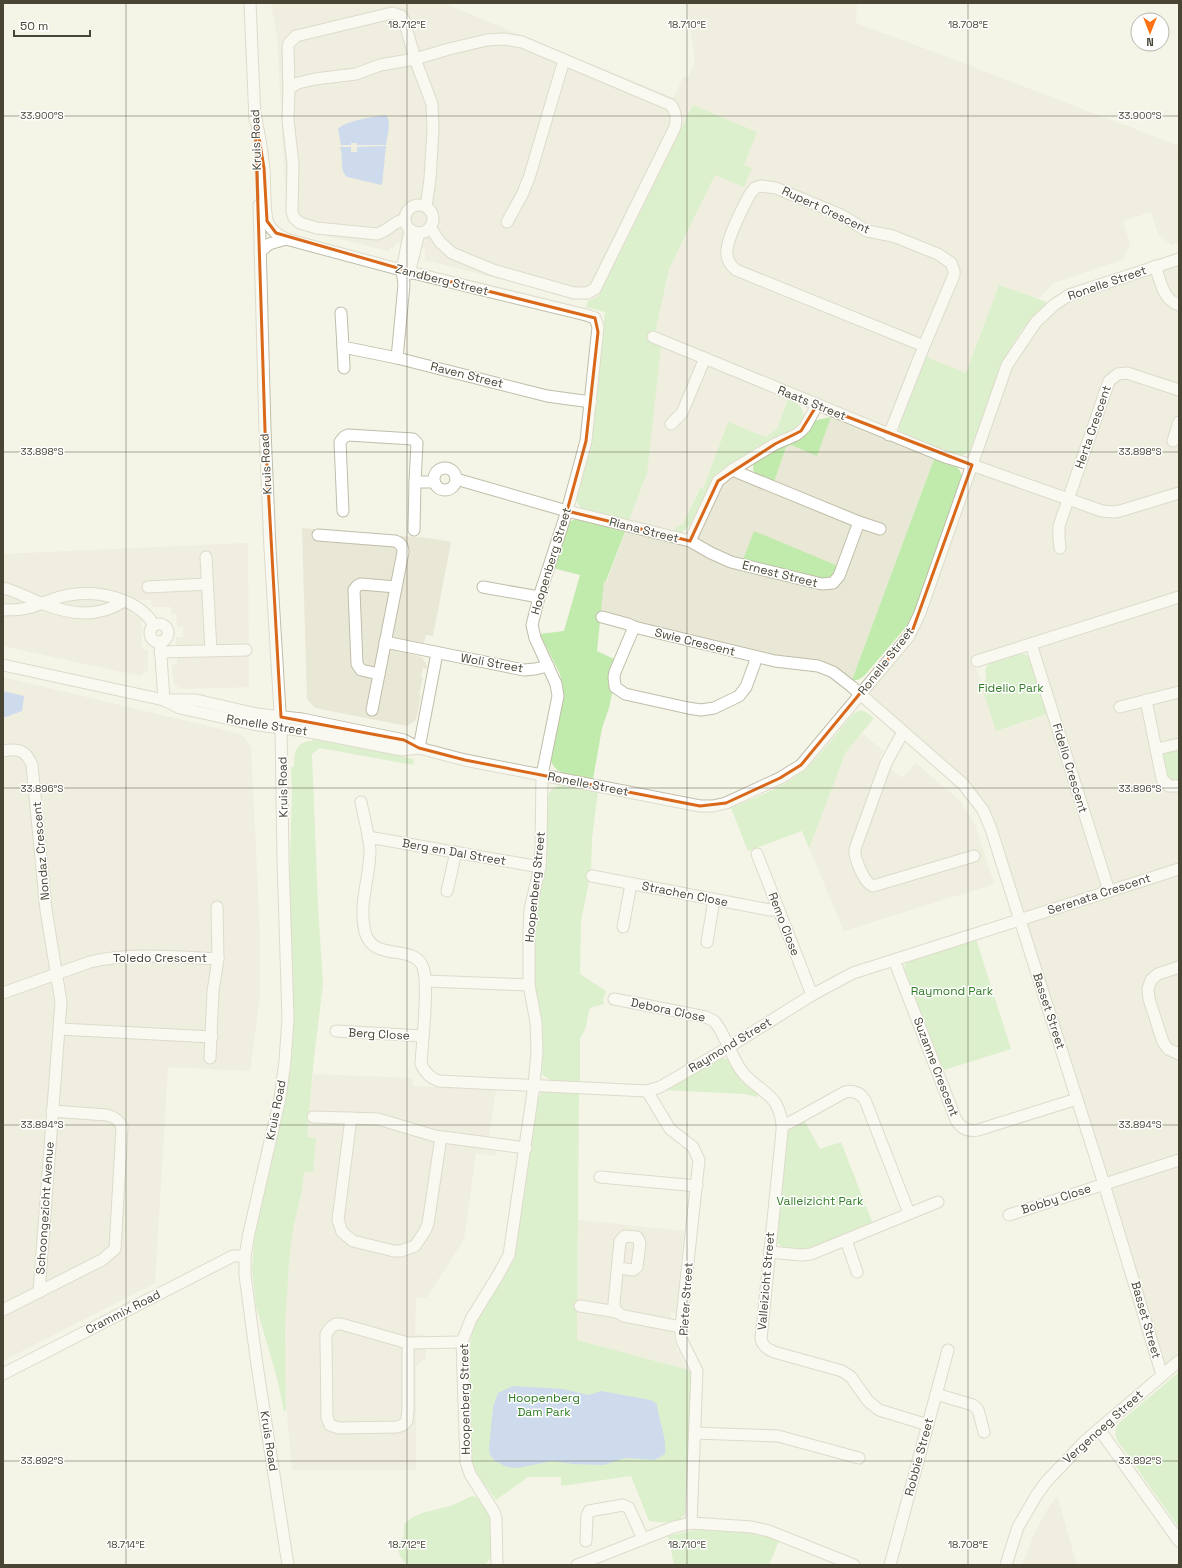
<svg xmlns="http://www.w3.org/2000/svg" width="1182" height="1568" viewBox="0 0 1182 1568" font-family="'Space Grotesk',sans-serif">
  <rect width="100%" height="100%" fill="#f4f4e7"/>
  <g fill="#e9e7d5" fill-rule="evenodd">
    <path d="M 271,3 L 443,3 L 674,98 L 683,77 L 688,78 L 695,61 L 687,3 L 857,3 L 856,23 L 942,55 L 1179,146 L 1179,242 L 1171,245 L 1158,234 L 1151,212 L 1123,221 L 1130,243 L 1124,259 L 1054,283 L 1038,299 L 999,285 L 966,373 L 920,356 L 890,434 L 936,453 L 852,680 L 838,675 L 600,616 L 604,581 L 607,581 L 647,473 L 655,333 L 669,269 L 715,175 L 744,187 L 743,165 L 757,131 L 599,296 L 588,301 L 425,260 L 425,248 L 397,242 L 394,248 L 390,247 L 389,251 L 295,228 L 287,218 L 277,36 ZM 790,393 L 833,411 L 817,455 L 791,445 L 786,447 L 774,482 L 733,470 L 715,487 L 691,540 L 674,532 L 675,528 L 683,524 L 699,488 L 703,489 L 728,422 L 766,437 L 777,429 Z"/>
    <path d="M 1179,258 L 1179,745 L 1158,749 L 1179,785 L 1179,1360 L 1164,1373 L 983,809 L 859,693 L 904,642 L 1006,366 L 1053,304 ZM 1031,643 L 1053,712 L 997,731 L 974,661 Z"/>
    <path d="M 302,528 L 428,538 L 451,542 L 433,636 L 426,635 L 424,643 L 410,641 L 408,654 L 422,657 L 427,666 L 426,669 L 423,668 L 421,677 L 423,677 L 419,695 L 421,695 L 416,720 L 407,726 L 315,708 L 307,699 Z"/>
    <path d="M 248,543 L 249,687 L 180,689 L 173,682 L 172,665 L 177,664 L 176,637 L 183,637 L 183,627 L 177,627 L 176,614 L 171,614 L 171,607 L 152,607 L 151,600 L 139,600 L 132,613 L 141,618 L 142,649 L 148,650 L 148,670 L 140,676 L 3,646 L 3,554 Z"/>
    <path d="M 3,677 L 241,734 L 251,747 L 260,934 L 260,996 L 250,1071 L 168,1067 L 155,1283 L 3,1361 Z"/>
    <path d="M 862,733 L 884,751 L 880,756 L 880,759 L 902,778 L 916,763 L 960,801 L 975,824 L 994,884 L 844,931 L 809,848 L 846,752 Z"/>
    <path d="M 313,1074 L 413,1078 L 413,1086 L 496,1090 L 487,1150 L 497,1152 L 496,1156 L 476,1153 L 464,1239 L 426,1299 L 416,1297 L 415,1334 L 425,1334 L 426,1359 L 423,1359 L 416,1367 L 416,1470 L 292,1470 L 286,1401 L 285,1326 L 289,1262 L 293,1229 L 302,1190 L 304,1171 L 312,1172 L 316,1138 L 307,1137 Z"/>
    <path d="M 578,1220 L 684,1231 L 676,1313 L 671,1312 L 669,1332 L 674,1333 L 673,1337 L 676,1344 L 676,1347 L 687,1370 L 577,1340 Z"/>
    <path d="M 1057,1496 L 1077,1565 L 1022,1565 L 1035,1532 L 1050,1505 Z"/>
  </g>
  <g fill="#c0ebad">
    <path d="M 693,105 L 757,132 L 744,165 L 752,168 L 744,187 L 715,175 L 669,269 L 655,333 L 649,341 L 661,346 L 647,473 L 629,521 L 585,510 L 579,506 L 576,499 L 596,395 L 605,312 L 586,307 L 588,301 L 599,296 Z"/>
    <path d="M 999,285 L 1047,302 L 1021,331 L 1002,362 L 971,449 C 968,453 965,455 960,456 C 949,456 914,440 903,435 L 899,430 L 899,422 L 926,357 L 966,373 Z"/>
    <path d="M 788,399 L 798,404 L 801,407 L 804,415 L 802,422 L 796,430 L 771,440 L 718,473 L 711,482 L 690,526 L 682,532 L 674,532 L 675,528 L 683,524 L 700,488 L 703,489 L 728,422 L 766,437 L 777,429 Z"/>
    <path d="M 831,417 L 817,456 L 791,445 L 786,447 L 774,482 L 755,473 L 753,469 L 753,464 L 817,420 Z"/>
    <path d="M 934,459 C 945,462 959,463 962,476 L 915,611 L 906,627 L 864,676 L 858,680 L 852,680 Z"/>
    <path d="M 576,519 L 626,529 L 606,581 L 604,581 L 597,651 L 616,660 L 613,689 L 609,708 L 602,728 L 593,779 C 577,776 552,777 550,756 L 563,687 L 560,674 L 540,634 L 564,631 L 580,575 L 553,568 L 569,522 Z"/>
    <path d="M 754,531 L 838,566 L 833,577 L 827,580 L 743,560 Z"/>
    <path d="M 1019,653 L 1027,655 L 1031,661 L 1047,714 L 996,731 L 982,687 L 986,679 L 985,670 L 988,664 L 991,662 Z"/>
    <path d="M 860,710 L 866,712 L 874,718 L 846,752 L 809,848 L 802,831 L 748,851 L 731,808 C 753,798 778,790 797,775 C 818,760 836,734 853,714 Z"/>
    <path d="M 313,738 L 414,759 L 413,765 L 320,748 L 312,754 L 318,906 L 323,984 L 314,1057 L 307,1137 L 316,1138 L 313,1172 L 304,1172 L 302,1190 L 293,1229 L 289,1262 L 285,1326 L 286,1411 L 284,1411 L 277,1378 L 256,1306 L 252,1269 L 255,1231 L 281,1121 L 287,1087 L 291,1057 L 290,855 L 292,794 L 291,767 L 294,766 C 294,753 296,741 312,741 Z"/>
    <path d="M 1179,747 L 1179,783 L 1169,783 L 1162,755 L 1163,752 Z"/>
    <path d="M 563,785 L 598,792 L 592,839 L 591,872 L 581,921 L 580,974 L 606,991 L 603,1000 L 604,1004 L 590,1008 C 586,1018 588,1029 580,1038 L 580,1082 C 567,1081 549,1084 542,1073 L 543,1028 L 534,987 L 534,916 L 546,862 L 547,797 C 550,789 555,786 563,785 Z"/>
    <path d="M 976,939 L 1011,1049 L 941,1071 L 904,970 L 905,965 L 909,960 Z"/>
    <path d="M 722,1058 L 729,1060 L 759,1092 L 758,1097 L 744,1094 L 662,1090 Z"/>
    <path d="M 545,1091 L 579,1092 L 577,1340 L 692,1371 L 686,1511 C 680,1527 663,1522 649,1521 L 631,1476 L 561,1486 L 561,1477 L 528,1477 L 496,1500 L 475,1471 L 470,1459 L 470,1343 L 474,1324 L 515,1246 L 538,1099 L 541,1093 Z"/>
    <path d="M 804,1120 L 820,1149 L 841,1142 L 873,1224 L 807,1250 L 784,1248 L 776,1242 L 785,1135 L 791,1128 Z"/>
    <path d="M 1179,1372 L 1179,1528 L 1117,1440 C 1114,1433 1115,1427 1120,1422 Z"/>
    <path d="M 472,1496 L 480,1498 L 491,1514 L 491,1557 L 485,1565 L 408,1565 C 400,1559 398,1553 398,1543 L 404,1536 L 404,1524 C 419,1510 437,1511 455,1504 C 461,1502 466,1498 472,1496 Z"/>
    <path d="M 695,1530 C 724,1529 751,1531 779,1541 L 769,1565 L 674,1565 L 668,1536 Z"/>
  </g>
  <g fill="#a0bdf4">
    <path d="M 386,115 C 392,123 387,136 386,145 L 357,145 L 357,143 L 351,143 L 351,145 L 341,145 L 338,129 C 346,120 374,117 386,115 Z"/>
    <path d="M 386,146 L 382,185 L 347,177 C 339,170 344,157 340,147 L 351,147 L 351,152 L 357,152 L 357,147 Z"/>
    <path d="M 3,691 L 24,696 L 22,711 L 3,718 Z"/>
    <path d="M 513,1386 L 563,1389 L 589,1395 L 601,1391 L 651,1400 L 657,1404 C 659,1423 667,1436 665,1454 L 655,1460 L 625,1458 L 604,1465 L 573,1464 L 553,1461 L 517,1468 L 507,1467 L 495,1461 L 490,1455 L 489,1448 L 493,1407 L 498,1393 Z"/>
  </g>
  <g fill="none" stroke-linecap="round" stroke-linejoin="round">
    <defs>
      <g id="minor">
        <path d="M 250,3 L 255,120"/>
        <path d="M 289,89 L 288,47 L 289,43 L 296,36 L 392,13 L 401,16 L 404,20 L 415,59 L 432,104 L 433,129 L 430,179 L 426,207"/>
        <path d="M 255,114 C 259,132 262,150 264,168 C 265,181 264,214 268,223 C 272,232 279,235 286,239 L 409,272 L 586,315 L 595,318 L 598,327 L 586,441 L 567,511 L 539,597 L 532,625 L 535,638 L 556,684 L 558,696 L 542,775 L 541,847 L 540,867 L 530,909 L 529,930 L 529,985 L 536,1022 L 537,1051 L 534,1085 L 509,1255 L 497,1277 L 471,1319 L 462,1342 L 466,1462 L 470,1474 L 494,1512 L 496,1518 L 497,1565"/>
        <path d="M 259,205 L 265,430 L 270,548 L 281,728 L 283,860 L 288,1018 L 285,1061 L 280,1098 L 249,1233 L 245,1256 L 245,1275 L 257,1365 L 288,1565"/>
        <circle cx="419" cy="219" r="14"/>
        <path d="M 405,219 C 393,222 388,231 377,234 L 317,228 L 300,223 L 294,218 L 292,212 L 293,164 L 288,120 L 289,89 L 298,83 L 315,79 L 356,74 L 380,65 L 415,59 L 449,49 L 487,40 L 504,39 L 522,42 L 671,105 C 676,112 677,118 675,127 L 595,289 L 587,293 L 574,293 L 493,270 L 452,253 L 440,242 L 430,227"/>
        <path d="M 507,222 L 522,195 L 529,178 L 564,60"/>
        <path d="M 260,252 L 269,244 L 286,239"/>
        <path d="M 1155,266 C 1161,281 1162,299 1179,305"/>
        <path d="M 409,274 L 419,233"/>
        <path d="M 341,313 L 343,347 L 397,358 L 547,396 L 591,402"/>
        <path d="M 653,337 L 945,457 L 972,465 L 1102,511 L 1114,512 L 1120,511 L 1179,493"/>
        <path d="M 343,347 L 344,368"/>
        <path d="M 397,358 L 404,285 L 402,270 L 410,230"/>
        <path d="M 671,424 L 682,413 L 705,358"/>
        <path d="M 889,435 L 924,346 L 954,275 L 954,271 L 951,263 L 938,254 L 893,236 L 867,231 L 841,215 L 776,188 L 761,186 L 755,188 L 750,194 C 743,207 728,237 727,250 C 726,258 730,265 736,270 L 924,346"/>
        <path d="M 1173,441 L 1179,422"/>
        <circle cx="445" cy="479" r="11"/>
        <path d="M 456,479 L 567,511 L 690,541 L 718,481 L 732,470 L 775,444 L 796,435 L 801,431 L 805,427 L 817,405"/>
        <path d="M 343,511 L 340,442 L 344,437 L 348,435 L 413,439 L 417,443 L 415,482"/>
        <path d="M 859,522 L 880,529"/>
        <path d="M 414,530 L 415,482 L 434,482"/>
        <path d="M 318,535 L 395,541 C 401,543 403,547 403,552 L 372,710"/>
        <path d="M 690,541 L 711,553 L 731,562 L 822,584 L 833,583 L 839,576 L 859,522 L 732,470"/>
        <path d="M 1060,548 L 1059,538 L 1059,526 L 1109,381 L 1118,374 L 1127,373 L 1179,390"/>
        <path d="M 206,557 L 211,651"/>
        <path d="M 148,587 L 207,584"/>
        <path d="M 483,587 L 539,597"/>
        <path d="M 3,588 C 16,591 28,598 41,603 C 69,614 97,619 124,601"/>
        <path d="M 3,610 C 11,610 20,610 28,608 C 41,605 55,597 69,595 C 98,590 138,598 154,625"/>
        <path d="M 602,617 L 628,624 L 634,627 L 775,661 L 818,666 L 833,672 L 851,686 L 963,784 L 983,810 L 991,829 L 1104,1184 L 1162,1375"/>
        <circle cx="159" cy="633" r="9"/>
        <path d="M 634,627 L 615,672 L 614,677 L 615,687 L 625,694 L 688,708 L 701,710 L 714,708 L 739,696 L 746,687 L 757,657"/>
        <path d="M 160,642 L 164,700"/>
        <path d="M 385,642 L 524,670 L 535,669 L 548,666"/>
        <path d="M 1031,644 L 1109,891"/>
        <path d="M 160,652 L 246,650"/>
        <path d="M 977,661 L 1179,597"/>
        <path d="M 3,665 L 164,700 L 196,700 L 256,714 L 302,719 L 404,740 L 419,748 L 465,760 L 700,806 L 713,806 L 726,803 L 780,778 L 801,765 L 909,636 L 920,613 L 1007,365 L 1036,322 L 1054,305 L 1069,295 L 1179,259"/>
        <path d="M 379,674 L 361,670 L 357,664 L 354,590 L 357,586 L 361,584 L 396,587"/>
        <path d="M 1146,700 L 1162,779 L 1169,786 L 1179,786"/>
        <path d="M 166,701 L 180,708 L 258,725 L 305,731 L 402,750 L 419,748"/>
        <path d="M 1120,707 L 1179,692"/>
        <path d="M 903,732 L 886,763 L 855,849 C 854,858 864,883 873,886 L 974,856"/>
        <path d="M 419,748 L 437,653"/>
        <path d="M 1157,749 L 1179,744"/>
        <path d="M 3,751 C 18,748 26,750 32,765 L 46,910 L 61,1002 L 39,1292"/>
        <path d="M 361,802 C 364,818 369,834 370,850 C 370,878 358,904 365,932 C 373,962 411,944 422,965 C 430,979 422,1044 421,1064 C 425,1073 430,1078 439,1081 L 647,1091 L 660,1087 L 729,1047 L 812,995 L 853,973 L 1179,869"/>
        <path d="M 368,837 L 540,867"/>
        <path d="M 757,854 L 812,995"/>
        <path d="M 592,876 L 770,910 L 779,910"/>
        <path d="M 447,891 L 456,852"/>
        <path d="M 623,927 L 631,884"/>
        <path d="M 707,942 L 714,900"/>
        <path d="M 894,960 L 956,1120 C 961,1128 968,1132 978,1130 L 1077,1099"/>
        <path d="M 1179,967 L 1158,974 L 1151,980 L 1148,989 L 1149,999 L 1163,1042 L 1168,1049 L 1179,1054"/>
        <path d="M 426,981 L 529,985"/>
        <path d="M 3,993 L 90,962 C 131,952 175,957 218,959"/>
        <path d="M 614,999 L 706,1017 L 714,1021 C 727,1036 731,1059 744,1074 C 753,1085 768,1091 776,1104 C 780,1112 783,1121 782,1131 L 761,1339 C 763,1347 768,1349 774,1352 L 842,1371 L 851,1377 L 868,1401 L 879,1410 L 928,1425"/>
        <path d="M 60,1029 L 212,1037"/>
        <path d="M 336,1031 L 423,1036"/>
        <path d="M 210,1058 L 213,991 L 218,959 L 217,907"/>
        <path d="M 647,1091 L 670,1129 L 693,1147 L 699,1160 L 681,1327 L 681,1337 L 683,1343 L 697,1371 L 691,1523"/>
        <path d="M 313,1117 L 378,1119 L 435,1136 L 526,1148"/>
        <path d="M 351,1118 L 338,1220 L 342,1232 L 353,1241 L 394,1251 L 401,1251 L 415,1246 L 425,1231 L 428,1224 L 441,1137"/>
        <path d="M 782,1125 L 789,1123 L 845,1092 C 853,1090 860,1093 865,1100 L 909,1213"/>
        <path d="M 600,1177 L 697,1186"/>
        <path d="M 1009,1215 L 1179,1160"/>
        <path d="M 846,1240 L 857,1272"/>
        <path d="M 769,1252 L 801,1255 L 811,1254 L 938,1202"/>
        <path d="M 618,1268 L 633,1270 L 637,1267 L 640,1243 L 637,1237 L 625,1236 L 620,1241 L 614,1303 C 614,1310 617,1313 624,1316 L 681,1327"/>
        <path d="M 580,1306 L 617,1312"/>
        <path d="M 3,1310 L 102,1260 L 115,1249 L 122,1127 C 119,1120 115,1117 107,1115 L 52,1111"/>
        <path d="M 408,1343 L 408,1409 L 407,1421 L 403,1425 L 397,1427 L 339,1428 L 330,1425 L 327,1418 L 326,1340 L 326,1334 L 331,1327 L 336,1324 L 341,1324 L 408,1343 L 462,1342"/>
        <path d="M 3,1374 L 233,1256 L 245,1256"/>
        <path d="M 936,1394 L 973,1405 L 978,1410 L 984,1432"/>
        <path d="M 1099,1429 L 1179,1541"/>
        <path d="M 695,1433 L 778,1436 L 859,1458"/>
        <path d="M 586,1541 L 587,1516 L 589,1511 L 623,1505 L 629,1508 L 643,1539"/>
        <path d="M 577,1565 L 674,1527 L 691,1523 L 752,1527 L 769,1531 L 854,1565"/>
        <path d="M 890,1565 L 948,1350"/>
        <path d="M 1006,1565 L 1018,1527 L 1036,1496 L 1046,1482 L 1085,1441 L 1179,1361"/>
      </g>
    </defs>
    <use href="#minor" stroke="#c0bea9" stroke-width="13"/>
    <use href="#minor" stroke="#fff" stroke-width="11"/>
  </g>
  <path d="M0 0H1182V1568H0ZM 255,114 L 264,168 L 267,221 L 276,233 L 408,271 L 595,318 L 598,332 L 586,441 L 567,511 L 690,541 L 718,481 L 775,444 L 801,431 L 817,405 L 972,465 L 913,629 L 801,765 L 780,778 L 726,803 L 700,806 L 465,760 L 419,748 L 404,740 L 281,717 L 265,430 Z" fill="#f4f4e7" fill-opacity=".55" fill-rule="evenodd"/>
  <path fill="none" stroke="#da681a" stroke-width="3" stroke-linejoin="round" d="M 255,114 L 264,168 L 267,221 L 276,233 L 408,271 L 595,318 L 598,332 L 586,441 L 567,511 L 690,541 L 718,481 L 775,444 L 801,431 L 817,405 L 972,465 L 913,629 L 801,765 L 780,778 L 726,803 L 700,806 L 465,760 L 419,748 L 404,740 L 281,717 L 265,430 Z"/>
  <path fill="none" stroke="#484535" stroke-width="1" stroke-opacity="0.45" d="M 126,3 L 126,1565M 407,3 L 407,1565M 687,3 L 687,1565M 968,3 L 968,1565M 3,116 L 1179,116M 3,452 L 1179,452M 3,788 L 1179,788M 3,1125 L 1179,1125M 3,1461 L 1179,1461"/>
  <g text-anchor="middle" dominant-baseline="central" stroke-width="3" stroke-linejoin="round" paint-order="stroke">
    <g font-size="12" fill="#484535" stroke="#fff">
      <text transform="translate(256 140) rotate(-92)">Kruis Road</text>
      <text transform="translate(826 210) rotate(25)">Rupert Crescent</text>
      <text transform="translate(442 280) rotate(14)">Zandberg Street</text>
      <text transform="translate(1107 283) rotate(-19)">Ronelle Street</text>
      <text transform="translate(467 375) rotate(14)">Raven Street</text>
      <text transform="translate(812 403) rotate(22)">Raats Street</text>
      <text transform="translate(1093 427) rotate(-71)">Herta Crescent</text>
      <text transform="translate(266 464) rotate(-93)">Kruis Road</text>
      <text transform="translate(644 530) rotate(14)">Riana Street</text>
      <text transform="translate(551 561) rotate(-73)">Hoopenberg Street</text>
      <text transform="translate(780 574) rotate(14)">Ernest Street</text>
      <text transform="translate(695 642) rotate(14)">Swie Crescent</text>
      <text transform="translate(886 661) rotate(-52)">Ronelle Street</text>
      <text transform="translate(492 663) rotate(10)">Woli Street</text>
      <text transform="translate(267 725) rotate(9)">Ronelle Street</text>
      <text transform="translate(1070 768) rotate(73)">Fidelio Crescent</text>
      <text transform="translate(588 784) rotate(11)">Ronelle Street</text>
      <text transform="translate(283 787) rotate(-91)">Kruis Road</text>
      <text transform="translate(41 851) rotate(-95)">Nondaz Crescent</text>
      <text transform="translate(454 852) rotate(10)">Berg en Dal Street</text>
      <text transform="translate(535 887) rotate(-84)">Hoopenberg Street</text>
      <text transform="translate(685 894) rotate(11)">Strachen Close</text>
      <text transform="translate(1099 894) rotate(-18)">Serenata Crescent</text>
      <text transform="translate(784 924) rotate(69)">Remo Close</text>
      <text x="160" y="958">Toledo Crescent</text>
      <text transform="translate(668 1010) rotate(12)">Debora Close</text>
      <text transform="translate(1049 1011) rotate(72)">Basset Street</text>
      <text transform="translate(379 1034) rotate(3)">Berg Close</text>
      <text transform="translate(730 1045) rotate(-31)">Raymond Street</text>
      <text transform="translate(936 1067) rotate(69)">Suzanne Crescent</text>
      <text transform="translate(276 1110) rotate(-79)">Kruis Road</text>
      <text transform="translate(1056 1199) rotate(-18)">Bobby Close</text>
      <text transform="translate(45 1208) rotate(-86)">Schoongezicht Avenue</text>
      <text transform="translate(766 1281) rotate(-85)">Valleizicht Street</text>
      <text transform="translate(686 1299) rotate(-86)">Pieter Street</text>
      <text transform="translate(123 1312) rotate(-27)">Crammix Road</text>
      <text transform="translate(1146 1320) rotate(74)">Basset Street</text>
      <text transform="translate(465 1399) rotate(-91)">Hoopenberg Street</text>
      <text transform="translate(1103 1427) rotate(-42)">Vergenoeg Street</text>
      <text transform="translate(269 1441) rotate(81)">Kruis Road</text>
      <text transform="translate(919 1457) rotate(-75)">Robbie Street</text>
    </g>
    <g font-size="12" fill="#317d25" stroke="#fff">
      <text x="1011" y="688">Fidelio Park</text>
      <text x="952" y="991">Raymond Park</text>
      <text x="820" y="1201">Valleizicht Park</text>
      <text x="544" y="1398">Hoopenberg<tspan x="544" dy="14">Dam Park</tspan></text>
    </g>
  </g>
  <g font-size="10" text-anchor="middle" fill="#484535" stroke="#fff" stroke-width="3" stroke-linejoin="round" paint-order="stroke">
    <text x="407" y="28">18.712°E</text>
    <text x="687" y="28">18.710°E</text>
    <text x="968" y="28">18.708°E</text>
    <text x="1140" y="119">33.900°S</text>
    <text x="42" y="119">33.900°S</text>
    <text x="1140" y="455">33.898°S</text>
    <text x="42" y="455">33.898°S</text>
    <text x="1140" y="792">33.896°S</text>
    <text x="42" y="792">33.896°S</text>
    <text x="1140" y="1128">33.894°S</text>
    <text x="42" y="1128">33.894°S</text>
    <text x="1140" y="1464">33.892°S</text>
    <text x="42" y="1464">33.892°S</text>
    <text x="126" y="1548">18.714°E</text>
    <text x="407" y="1548">18.712°E</text>
    <text x="687" y="1548">18.710°E</text>
    <text x="968" y="1548">18.708°E</text>
  </g>
  <rect width="1182" height="1568" fill="none" stroke="#484535" stroke-width="8"/>
  <g transform="translate(1150 32) rotate(180)"><circle r="19" fill="#ffffff" stroke="#b6b5ae"/>
  <path d="M0-3L7 15L0 10L-7 15Z" fill="#ff7113"/>
  <text y="-6" font-size="11" font-weight="bold" text-anchor="middle" fill="#484535">N</text>
  </g>
  <path d="M14 30v6h76v-6" fill="none" stroke="#484535" stroke-width="2"/>
  <text x="20" y="30" font-size="12" fill="#484535" stroke="#ffffff" stroke-width="3" paint-order="stroke">50 m</text>
</svg>
